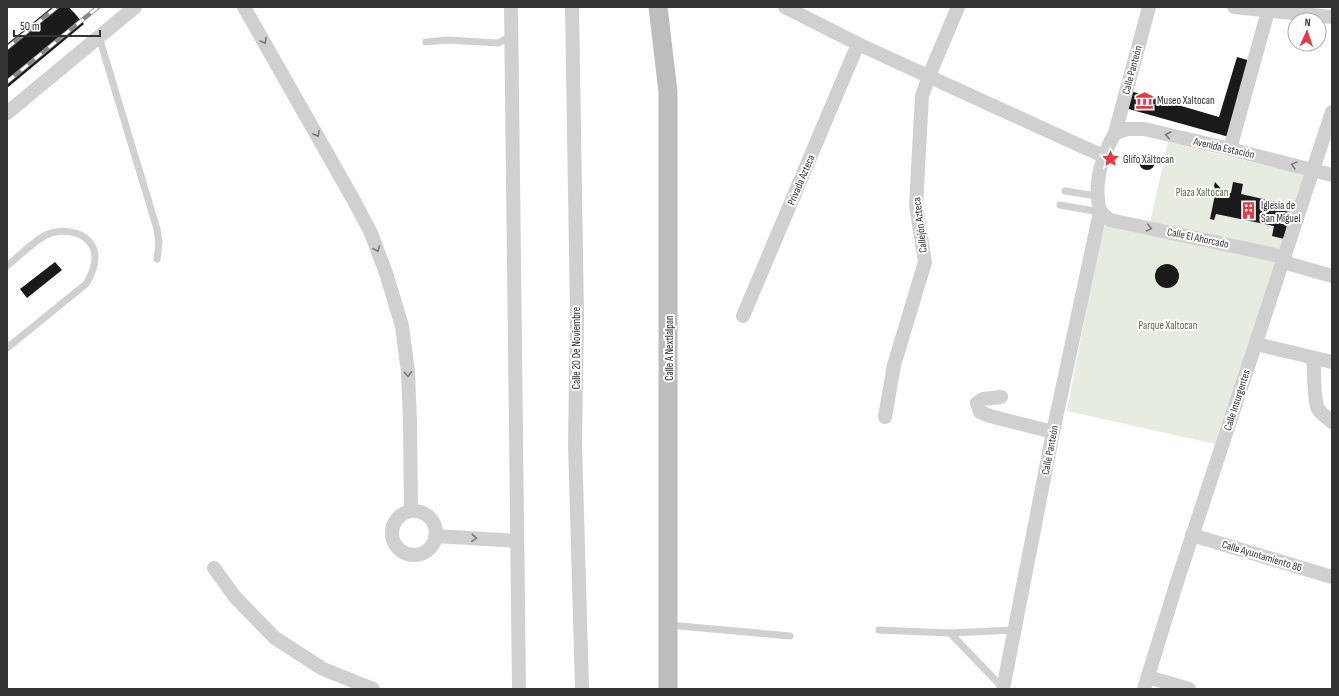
<svg xmlns="http://www.w3.org/2000/svg" width="1339" height="696" viewBox="0 0 1339 696" font-family="'Sofia Sans Condensed',sans-serif">
  <rect width="100%" height="100%" fill="#fff"/>
  <g fill="#e6ecdf">
    <path d="M 1168,142 L 1305,175 L 1282,250 L 1150,222 Z"/>
    <path d="M 1102,225 L 1277,262 L 1215,444 L 1067,411 Z"/>
  </g>
  <g fill="#1a1a1a">
    <path d="M 52,7 L 69,7 L 84,24 L 7,88 L 7,44 Z"/>
    <path d="M 1237,57 L 1251,61 L 1229,137 L 1125,108 L 1130,91 L 1219,117 Z"/>
    <circle cx="1147" cy="162" r="8"/>
    <path d="M 1215,182 L 1223,191 L 1231,193 L 1233,182 L 1243,184 L 1241,194 L 1281,203 L 1280,210 L 1290,212 L 1284,239 L 1272,236 L 1274,226 L 1216,214 L 1214,220 L 1210,219 L 1216,190 L 1214,186 Z"/>
    <path d="M 55,262 L 62,270 L 27,298 L 20,289 Z"/>
    <circle cx="1167" cy="276" r="12"/>
  </g>
  <g fill="none" stroke-linecap="round" stroke-linejoin="round">
    <g stroke="#d0d0d0" stroke-width="7">
      <path d="M 99,37 L 157,229 L 159,243 L 157,259"/>
      <path d="M 426,42 L 448,40 L 498,43 L 510,37"/>
      <path d="M 1065,191 L 1097,196"/>
      <path d="M 1060,205 L 1100,212"/>
      <path d="M 7,266 C 17,258 35,240 46,235 C 65,226 95,233 95,258 C 95,268 91,276 86,284 L 7,348"/>
      <path d="M 669,625 L 790,636"/>
      <path d="M 879,630 L 950,633 L 1014,630"/>
      <path d="M 950,633 L 1003,688"/>
    </g>
    <g stroke="#d0d0d0" stroke-width="14">
      <path d="M 244,7 L 353,199 L 371,233 L 386,273 L 402,326 L 408,372 L 410,422 L 411,511"/>
      <path d="M 511,7 L 519,689"/>
      <path d="M 572,7 L 577,315 L 575,443 L 582,689"/>
      <path d="M 785,7 L 858,44 L 1081,146 L 1104,156"/>
      <path d="M 1149,7 L 1115,133 C 1103,154 1094,181 1099,206 C 1099,206 1100,211 1101,212 C 1103,215 1108,218 1110,220 L 1285,257"/>
      <path d="M 1234,7 L 1332,17"/>
      <path d="M 7,113 L 135,7"/>
      <path d="M 1115,133 L 1127,129 L 1144,129 L 1230,149 L 1332,175"/>
      <path d="M 1230,149 L 1268,11"/>
      <path d="M 1283,262 L 1332,276"/>
      <path d="M 743,316 L 858,44"/>
      <path d="M 1256,344 L 1332,362"/>
      <path d="M 1313,358 C 1315,370 1313,399 1318,409 C 1320,413 1328,418 1332,422"/>
      <path d="M 1001,397 L 983,399 L 977,403 L 980,412 L 990,416 L 1053,432"/>
      <path d="M 885,417 L 894,365 L 925,262 L 916,205 L 922,96 L 929,76 L 958,7"/>
      <circle cx="414" cy="533" r="22"/>
      <path d="M 1192,535 L 1332,577"/>
      <path d="M 435,536 L 517,541"/>
      <path d="M 214,568 L 235,597 L 275,638 L 323,669 L 373,689"/>
      <path d="M 1148,677 L 1189,689"/>
      <path d="M 1003,689 L 1053,432 L 1100,212"/>
      <path d="M 1144,689 L 1177,582 L 1332,112"/>
    </g>
    <path stroke="#bdbdbd" stroke-width="19" d="M 658,7 L 668,92 L 668,689"/>
    <defs>
      <g id="rail">
        <path d="M 7,48 L 57,7"/>
        <path d="M 7,82 L 98,7"/>
      </g>
    </defs>
    <use href="#rail" stroke="#888" stroke-width="4.5"/>
    <use href="#rail" stroke="#fff" stroke-width="3" stroke-dasharray="9" stroke-linecap="butt"/>
  </g>
  <defs><path id="oneway-chevron" d="M-2-3.5L2.5 0L-2 3.5" fill="none" stroke-width="1.6" stroke-linecap="round" stroke-linejoin="round"/></defs>
  <g stroke="#7a7a7a">
    <use href="#oneway-chevron" transform="translate(264 41) rotate(60)"/>
    <use href="#oneway-chevron" transform="translate(317 134) rotate(61)"/>
    <use href="#oneway-chevron" transform="translate(1168 135) rotate(-167)"/>
    <use href="#oneway-chevron" transform="translate(1294 165) rotate(-165)"/>
    <use href="#oneway-chevron" transform="translate(1149 228) rotate(12)"/>
    <use href="#oneway-chevron" transform="translate(377 249) rotate(68)"/>
    <use href="#oneway-chevron" transform="translate(408 374) rotate(86)"/>
    <use href="#oneway-chevron" transform="translate(474 538) rotate(3)"/>
  </g>
  <defs>
    <symbol id="museum-bare" viewBox="-9 -9 18 18"><path d="M0-6L6-3V-2H-6V-3ZM-5-1h2V3h-2ZM-1-1h2V3h-2ZM3-1h2V3H3ZM-6 4H6V6H-6Z" fill="#e63946" stroke="#fff" stroke-width="2.5" paint-order="stroke"/></symbol>
    <symbol id="sight-bare" viewBox="-9 -9 18 18"><path d="M0-6L1.8-2.2L6-1.7L2.9 1.2L3.7 5.4L0 3.3L-3.7 5.4L-2.9 1.2L-6-1.7L-1.8-2.2Z" fill="#e63946" stroke="#fff" stroke-width="2.5" paint-order="stroke"/></symbol>
    <symbol id="building-bare" viewBox="-9 -9 18 18"><path d="M-4-6H4V6H1V3H-1V6H-4ZM-2.5-4.3h1.7v1.8h-1.7ZM.8-4.3h1.7v1.8H.8ZM-2.5-1h1.7V.8h-1.7ZM.8-1h1.7V.8H.8Z" fill="#e63946" stroke="#fff" stroke-width="2.5" paint-order="stroke"/></symbol>
  </defs>
  <g fill-rule="evenodd">
    <use href="#museum-bare" x="1132" y="88" width="25" height="25"/>
    <use href="#sight-bare" x="1098" y="146" width="25" height="25"/>
    <use href="#building-bare" x="1236" y="198" width="25" height="25"/>
  </g>
  <g text-anchor="middle" dominant-baseline="central" stroke-width="4" stroke-linejoin="round" paint-order="stroke">
    <g font-size="11" fill="#333" stroke="#fff">
      <text transform="translate(1132 70) rotate(-75)">Calle Panteón</text>
      <text transform="translate(1224 148) rotate(13)">Avenida Estación</text>
      <text transform="translate(801 180) rotate(-67)">Privada Azteca</text>
      <text transform="translate(920 225) rotate(-97)">Callejón Azteca</text>
      <text transform="translate(1198 238) rotate(12)">Calle El Ahorcado</text>
      <text transform="translate(576 348) rotate(-90)">Calle 20 De Noviembre</text>
      <text transform="translate(669 348) rotate(-90)">Calle A Nextlalpan</text>
      <text transform="translate(1237 400) rotate(-72)">Calle Insurgentes</text>
      <text transform="translate(1050 450) rotate(-79)">Calle Panteón</text>
      <text transform="translate(1262 556) rotate(17)">Calle Ayuntamiento 86</text>
    </g>
    <g font-size="11" fill="#333" stroke="#fff" text-anchor="start">
      <text x="1157" y="100">Museo Xaltocan</text>
      <text x="1123" y="159">Glifo Xaltocan</text>
      <text x="1261" y="205">Iglesia de<tspan x="1261" dy="13">San Miguel</tspan></text>
    </g>
    <g font-size="11" fill="#56703f" stroke="#fff">
      <text x="1202" y="192">Plaza Xaltocan</text>
      <text x="1168" y="325">Parque Xaltocan</text>
    </g>
  </g>
  <rect width="1339" height="696" fill="none" stroke="#333333" stroke-width="16"/>
  <g transform="translate(1307 32) rotate(3)"><circle r="19" fill="#ffffff" stroke="#adadad"/>
  <path d="M0-3L7 15L0 10L-7 15Z" fill="#e63946"/>
  <text y="-6" font-size="11" font-weight="bold" text-anchor="middle" fill="#333333">N</text>
  </g>
  <path d="M14 30v6h86v-6" fill="none" stroke="#333333" stroke-width="2"/>
  <text x="20" y="30" font-size="12" fill="#333333" stroke="#ffffff" stroke-width="3" paint-order="stroke">50 m</text>
</svg>
